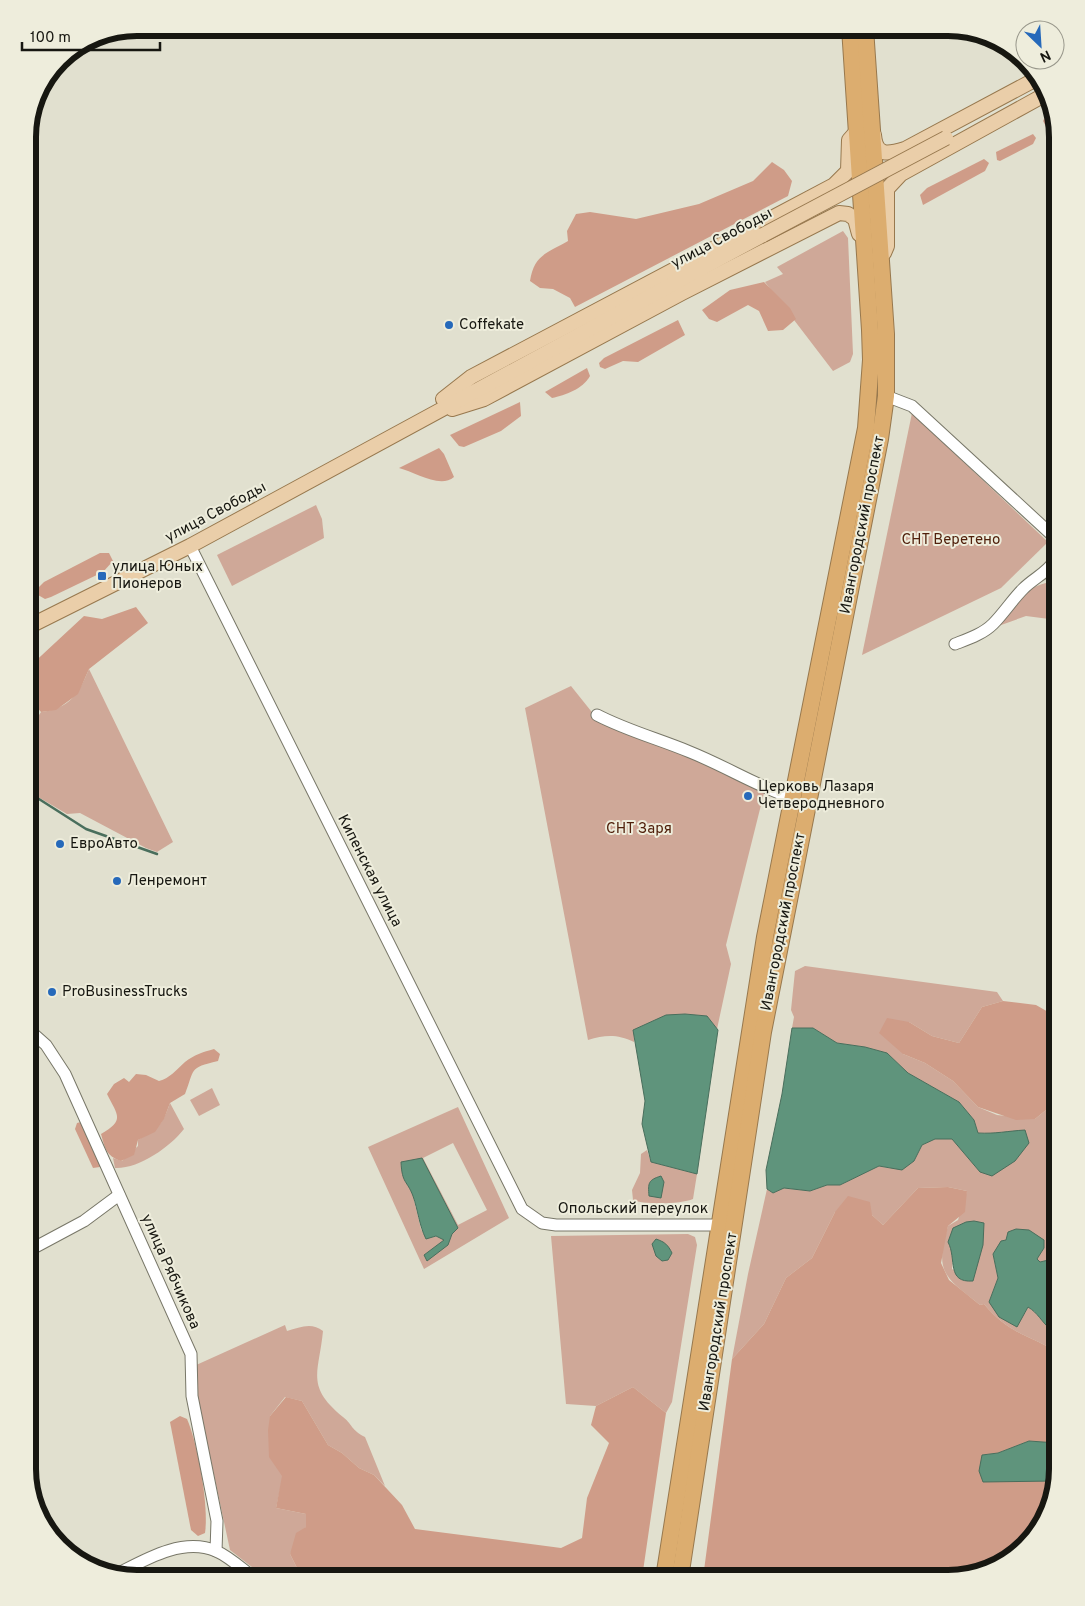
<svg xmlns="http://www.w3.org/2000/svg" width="1085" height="1606" viewBox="0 0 1085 1606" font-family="Overpass,sans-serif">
  <rect width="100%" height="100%" fill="#e1e0cf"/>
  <g fill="#cfa898" fill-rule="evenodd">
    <path d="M 843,231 L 848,238 L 853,354 L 850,362 L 833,371 L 765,282 L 783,274 L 777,267 Z"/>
    <path d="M 912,413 L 1048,542 L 1001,588 L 862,655 Z"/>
    <path d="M 316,505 L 322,519 L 324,538 L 232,586 L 217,555 Z"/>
    <path d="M 1052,582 L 1057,583 L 1057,620 L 1026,616 L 990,629 C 1008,609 1024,585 1052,582 Z"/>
    <path d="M 89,669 L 173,842 L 157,852 L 146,848 L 80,813 L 67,814 L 28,791 L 28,732 L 41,712 C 70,708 78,695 89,669 Z"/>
    <path d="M 571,686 L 595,716 L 765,789 L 726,945 L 731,964 L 717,1029 L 707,1016 C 671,1012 665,1015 634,1030 L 634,1042 C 617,1034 605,1035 588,1040 L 525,708 Z"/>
    <path d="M 805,966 L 997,992 L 1003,1001 L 982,1007 L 959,1043 L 932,1036 L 909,1022 L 903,1054 L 925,1063 L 953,1081 L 978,1107 L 997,1115 L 1035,1119 L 1046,1110 L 1057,1113 L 1057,1258 L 1040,1262 L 1036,1259 L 1044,1248 L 1006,1240 L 993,1254 L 998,1278 L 989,1302 L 1025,1313 L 1028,1307 C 1038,1313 1041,1321 1050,1328 L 1054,1298 L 1057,1293 L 1057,1352 C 1027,1334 1009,1334 984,1304 L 980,1305 C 945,1277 934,1273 948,1226 L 958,1220 L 967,1191 L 948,1187 L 918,1188 L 883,1225 L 872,1215 L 835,1212 L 812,1258 L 786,1278 L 764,1324 L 732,1359 L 748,1274 L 767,1189 L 773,1193 L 783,1188 L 810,1191 L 827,1185 L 840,1185 L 879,1166 L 889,1168 L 914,1161 L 922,1145 L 935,1139 L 952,1138 L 980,1172 L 998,1134 L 978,1133 L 974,1120 L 959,1102 L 908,1073 L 887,1053 L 865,1047 L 837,1043 L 813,1028 L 792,1028 L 794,1017 L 791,1010 L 795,971 ZM 953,1252 L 976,1264 L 972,1281 L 952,1269 Z"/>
    <path d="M 212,1088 L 220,1105 L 199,1116 L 190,1100 Z"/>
    <path d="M 170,1103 L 184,1129 C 170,1147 139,1169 115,1168 L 113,1158 L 122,1161 L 138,1146 L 138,1140 C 159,1127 161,1128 170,1103 Z"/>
    <path d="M 458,1107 L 509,1218 L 424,1269 L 368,1147 ZM 453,1143 L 487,1210 L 458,1225 L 423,1158 ZM 413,1196 L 452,1234 L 448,1245 L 424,1255 L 444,1240 L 441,1236 L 426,1238 L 421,1229 Z"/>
    <path d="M 647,1150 L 651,1162 L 697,1174 L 693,1199 C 682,1204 644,1205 633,1200 L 632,1190 L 640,1173 L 641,1154 Z"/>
    <path d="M 688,1234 L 695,1237 L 697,1245 L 672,1402 L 666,1413 L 633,1387 L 596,1406 L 566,1404 L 551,1236 Z"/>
    <path d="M 285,1325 L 287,1331 C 300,1327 312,1322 323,1331 C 319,1373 305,1386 343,1417 C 353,1425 351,1430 365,1437 L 385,1486 L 374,1475 L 359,1468 L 342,1453 L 328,1445 L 302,1401 L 285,1397 L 270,1416 L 283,1476 L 276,1508 L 306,1514 L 306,1527 L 290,1554 L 302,1578 L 266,1578 L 230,1550 L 197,1395 L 194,1366 Z"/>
  </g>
  <g fill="#cf9c88">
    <path d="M 1003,44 L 1008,46 L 1024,63 L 1013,64 L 1003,52 Z"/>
    <path d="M 1051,113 L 1056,134 L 1055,135 L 1049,132 L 1043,121 L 1046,115 Z"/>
    <path d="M 1033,134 L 1036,138 L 1033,144 L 1000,161 L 997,160 L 996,152 Z"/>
    <path d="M 984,159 L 989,163 L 985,171 L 923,205 L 920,195 L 927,188 Z"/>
    <path d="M 772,162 L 784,170 L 792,181 L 788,196 L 575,307 L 570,298 L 553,289 L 540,288 L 530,281 C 534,255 547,253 568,241 L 567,231 L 576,214 L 590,212 L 636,219 L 699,204 L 753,181 Z"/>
    <path d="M 764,282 L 790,308 L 796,319 L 783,330 L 768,331 L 759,311 L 748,305 L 717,322 L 709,319 L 702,310 L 730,290 Z"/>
    <path d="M 678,320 L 685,335 L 638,362 L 623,361 L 605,369 L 600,367 L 599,363 L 604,358 Z"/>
    <path d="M 587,368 L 590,376 C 583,389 565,395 552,398 L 545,392 Z"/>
    <path d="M 520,402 L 521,416 L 501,431 L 464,447 L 459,446 L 450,435 Z"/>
    <path d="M 439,448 L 444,454 L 454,477 C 440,489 415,472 399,468 Z"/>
    <path d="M 100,553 L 109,553 L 113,561 L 103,572 L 51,597 L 45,599 L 38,595 L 38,588 L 44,582 Z"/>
    <path d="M 136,607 L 148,623 L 89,669 L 78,694 L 56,710 L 41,712 L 28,697 L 28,668 L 84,616 L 102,619 Z"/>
    <path d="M 1003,1001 L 1036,1005 L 1057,1017 L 1057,1113 L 1046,1110 L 1035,1119 L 1016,1120 L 978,1107 L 953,1081 L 925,1063 L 903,1054 L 879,1033 L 887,1018 L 909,1022 L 932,1036 L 959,1043 L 982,1007 Z"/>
    <path d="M 214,1049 L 220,1054 L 218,1061 C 188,1068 195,1069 185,1094 L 170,1103 L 164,1119 L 155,1132 L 138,1140 L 134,1155 L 121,1161 C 106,1156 105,1148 101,1134 C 125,1120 118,1116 107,1094 L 114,1084 L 124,1078 L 129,1082 L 136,1074 L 146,1075 L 159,1081 C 170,1078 176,1070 185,1062 C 194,1055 203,1052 214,1049 Z"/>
    <path d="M 81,1122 L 99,1160 L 100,1167 L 93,1168 L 75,1129 L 77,1123 Z"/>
    <path d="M 948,1187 L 967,1191 L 965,1212 L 948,1226 L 941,1263 L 949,1280 L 980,1305 L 984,1304 C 1009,1334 1027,1334 1057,1352 L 1057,1443 L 1029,1441 L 998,1453 L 982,1455 L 1020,1480 L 1054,1481 L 1043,1524 L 1002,1564 L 948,1578 L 703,1578 L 732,1359 L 764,1324 L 786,1278 L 812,1258 L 835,1212 L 848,1196 L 870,1202 L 872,1215 L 883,1225 L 918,1188 Z"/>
    <path d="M 633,1387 L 666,1413 L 642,1578 L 302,1578 L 290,1554 L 296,1533 L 306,1527 L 306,1514 L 276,1508 L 282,1476 L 269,1457 L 268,1430 L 270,1416 L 286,1397 L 302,1401 L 328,1445 L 342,1453 L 359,1468 L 374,1475 L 402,1505 L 415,1529 L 561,1548 L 582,1538 L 587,1498 L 609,1443 L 591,1425 L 596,1406 Z"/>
    <path d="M 180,1416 L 187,1419 C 198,1444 209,1507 205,1533 L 198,1536 L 191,1530 L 170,1422 Z"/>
  </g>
  <g fill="#5f947c" stroke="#496e5c">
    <path d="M 685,1014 L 707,1016 L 718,1030 L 697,1174 L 651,1162 L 642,1124 L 645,1101 L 633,1030 L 666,1015 Z"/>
    <path d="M 792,1028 L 813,1028 L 837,1043 L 865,1047 L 887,1053 L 908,1073 L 959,1102 L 974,1120 L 978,1133 C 995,1134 1008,1131 1025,1130 L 1029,1143 L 1015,1161 L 992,1176 L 980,1172 L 952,1139 L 935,1139 L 922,1145 L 914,1161 L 902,1170 L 879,1166 L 840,1185 L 827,1185 L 810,1191 L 784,1188 L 773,1193 L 767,1189 L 766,1170 L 782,1094 Z"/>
    <path d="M 422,1158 L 458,1228 L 452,1234 L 448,1245 L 427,1261 L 424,1255 L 444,1240 L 436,1236 L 426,1239 C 419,1225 418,1210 413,1196 C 407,1180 402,1184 401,1162 Z"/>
    <path d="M 661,1176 L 664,1182 L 661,1198 L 649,1196 C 648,1183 648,1180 661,1176 Z"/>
    <path d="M 974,1221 L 984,1223 L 983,1245 L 973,1281 C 946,1283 957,1259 948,1242 L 953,1228 L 966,1222 Z"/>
    <path d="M 1016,1229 L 1029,1230 L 1044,1240 L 1044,1248 L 1037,1259 L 1040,1262 L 1057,1258 L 1057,1293 L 1054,1298 L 1050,1329 C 1041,1321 1038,1313 1028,1307 L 1017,1327 L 999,1317 L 989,1302 L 998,1278 L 993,1254 L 1001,1241 L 1006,1240 L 1008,1232 Z"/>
    <path d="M 656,1239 C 665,1242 668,1245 672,1253 L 668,1260 L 662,1261 L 656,1256 L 652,1244 Z"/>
    <path d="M 1029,1441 L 1057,1443 L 1057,1469 L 1054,1481 L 983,1482 L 979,1471 L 982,1455 L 998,1453 Z"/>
  </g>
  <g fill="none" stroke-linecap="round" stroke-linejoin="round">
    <path stroke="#496e5c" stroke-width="2.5" d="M 28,792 L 86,829 L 157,854"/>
    <defs>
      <g id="minor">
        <path d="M 886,396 L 912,406 L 1052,535 C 1066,567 1041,571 1023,589 C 1012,600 1004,613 993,624 C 983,634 968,639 955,644"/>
        <path d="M 190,546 L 522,1209 L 542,1223 L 556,1225 L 718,1225"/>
        <path d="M 597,715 C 628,731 659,739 690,752 C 725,766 757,786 792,798"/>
        <path d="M 28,1029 L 46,1045 L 65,1074 L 191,1354 L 192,1396 L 217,1521 L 216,1551"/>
        <path d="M 28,1251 L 84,1221 L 119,1195"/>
        <path d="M 117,1574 C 146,1559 183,1537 216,1551 C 230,1557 242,1569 254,1578"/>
      </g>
      <g id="major">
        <path d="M 874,135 C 876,157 888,154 905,149 L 1038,78"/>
        <path d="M 884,253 L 887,246 L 887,189 L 901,174 L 1046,94"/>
        <path d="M 443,399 L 471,377 L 834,185 L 848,171 L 849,140 L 857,131"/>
        <path d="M 452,409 L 484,399 L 682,293 L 839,213 L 848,214 L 855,219 L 859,234"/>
        <path d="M 28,627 L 190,546 L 763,235"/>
      </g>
      <g id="highway">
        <path d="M 664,1578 L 765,937 L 866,428 L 871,360 L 870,330 L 850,28"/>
        <path d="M 680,1578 L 763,1032 L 880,439 L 886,396 L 886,334 L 865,28"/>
      </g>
    </defs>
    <use href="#minor" stroke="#787768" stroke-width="13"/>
    <use href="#major" stroke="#97784e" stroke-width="16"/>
    <use href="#highway" stroke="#97784e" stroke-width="18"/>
    <use href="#minor" stroke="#fff" stroke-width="11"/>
    <use href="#major" stroke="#eacea9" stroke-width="14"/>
    <use href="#highway" stroke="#dcad6f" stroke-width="16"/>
    <defs>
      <path id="major-bridge" d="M 763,235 L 946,138"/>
    </defs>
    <use href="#major-bridge" stroke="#97784e" stroke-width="16" stroke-linecap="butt"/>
    <use href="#major-bridge" stroke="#eacea9" stroke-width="14"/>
  </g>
  <g fill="#2669ba" stroke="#eeeddc" stroke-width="2">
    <circle cx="449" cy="325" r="5"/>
    <rect x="97" y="571" width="10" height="10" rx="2.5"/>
    <circle cx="748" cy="796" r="5"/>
    <circle cx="60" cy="844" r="5"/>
    <circle cx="117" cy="881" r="5"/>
    <circle cx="52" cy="992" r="5"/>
  </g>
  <g text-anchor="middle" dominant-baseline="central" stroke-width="4" stroke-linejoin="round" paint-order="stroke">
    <g font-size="15" fill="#171711" stroke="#eeeddc">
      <text transform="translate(722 239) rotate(-28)">улица Свободы</text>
      <text transform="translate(216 513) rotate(-28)">улица Свободы</text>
      <text transform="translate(863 525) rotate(-79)">Ивангородский проспект</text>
      <text transform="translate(369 871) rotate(63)">Кипенская улица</text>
      <text transform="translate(784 922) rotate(-79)">Ивангородский проспект</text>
      <text x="633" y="1209">Опольский переулок</text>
      <text transform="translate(170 1272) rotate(66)">улица Рябчикова</text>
      <text transform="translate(719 1322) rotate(-81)">Ивангородский проспект</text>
    </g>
    <g font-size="15" fill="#171711" stroke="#eeeddc" text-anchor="start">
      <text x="459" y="325">Coffekate</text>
      <text x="112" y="567">улица Юных<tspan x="112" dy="17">Пионеров</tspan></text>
      <text x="758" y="787">Церковь Лазаря<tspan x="758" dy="17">Четверодневного</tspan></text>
      <text x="70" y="844">ЕвроАвто</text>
      <text x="127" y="881">Ленремонт</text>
      <text x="62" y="992">ProBusinessTrucks</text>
    </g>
    <g font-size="15" fill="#50200b" stroke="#eeeddc">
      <text x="951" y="540">СНТ Веретено</text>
      <text x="639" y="829">СНТ Заря</text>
    </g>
  </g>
  <path d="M0 0H1085V1606H0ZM137 36H948A101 101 0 0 1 1049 137V1469A101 101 0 0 1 948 1570H137A101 101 0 0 1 36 1469V137A101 101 0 0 1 137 36Z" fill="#eeeddc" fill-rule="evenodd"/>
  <path fill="none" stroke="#171711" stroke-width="6" d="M137 36H948A101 101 0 0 1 1049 137V1469A101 101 0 0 1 948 1570H137A101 101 0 0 1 36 1469V137A101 101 0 0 1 137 36Z"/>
  <g transform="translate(1040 45) rotate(155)"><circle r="24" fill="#eeeddc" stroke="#98978b"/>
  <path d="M0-4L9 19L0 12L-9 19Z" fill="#2669ba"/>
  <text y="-8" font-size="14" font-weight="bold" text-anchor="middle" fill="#171711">N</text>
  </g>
  <path d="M22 42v8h138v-8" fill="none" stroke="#171711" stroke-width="2.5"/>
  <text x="30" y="42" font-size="15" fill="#171711" stroke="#eeeddc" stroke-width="4" paint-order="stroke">100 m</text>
</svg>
